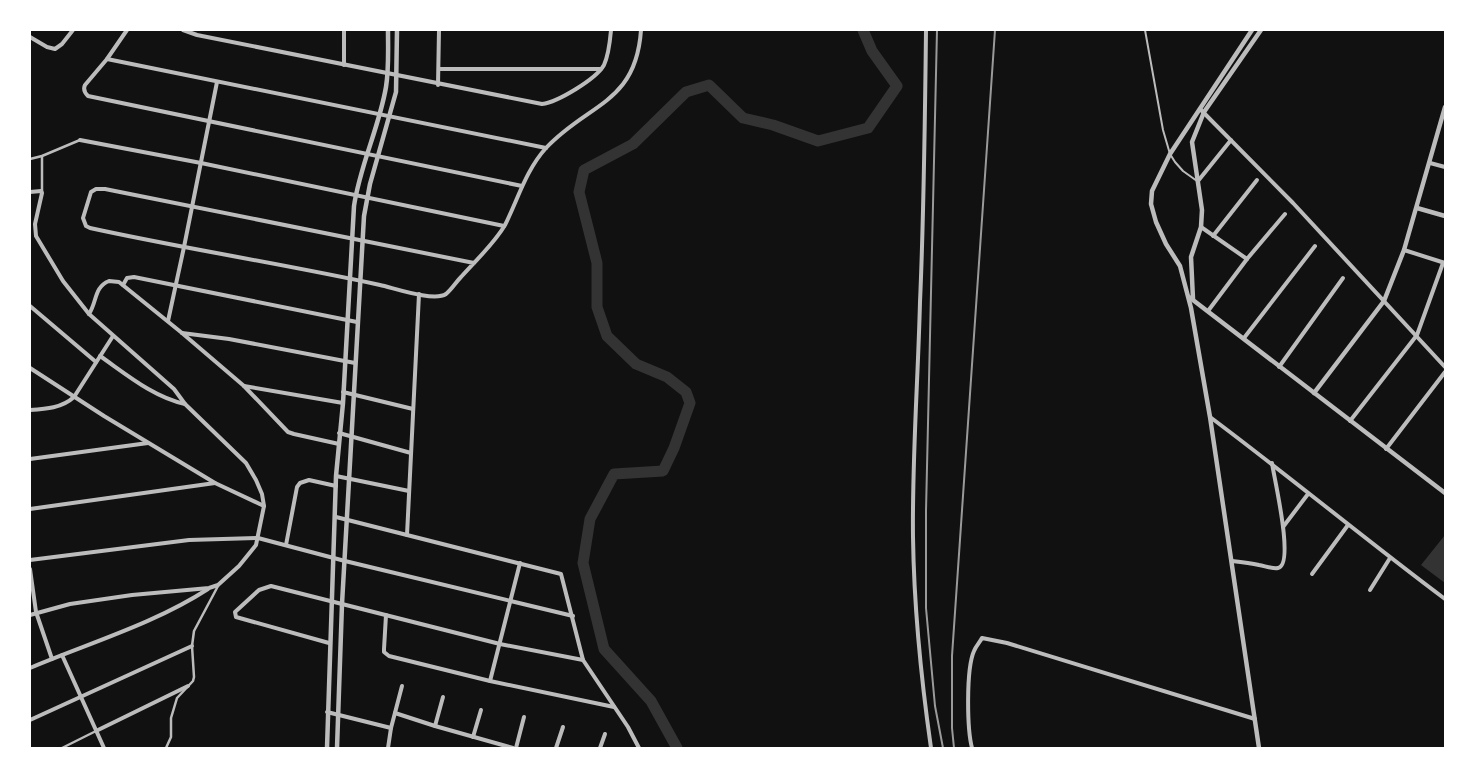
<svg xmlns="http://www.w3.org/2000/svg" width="1475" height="778" viewBox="0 0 1475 778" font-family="Spectral,serif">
  <rect width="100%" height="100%" fill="#111"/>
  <path fill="#333" d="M 1445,535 L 1445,583 L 1421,565 Z"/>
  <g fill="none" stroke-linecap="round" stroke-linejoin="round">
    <path stroke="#333" stroke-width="11" d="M 677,748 L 651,701 L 604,649 L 583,563 L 590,519 L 614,474 L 663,471 L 674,448 L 690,403 L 686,392 L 667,377 L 636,364 L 607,336 L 597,307 L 597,263 L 579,192 L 584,170 L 633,144 L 686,92 L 709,85 L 743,118 L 773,125 L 818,141 L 868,128 L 897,86 L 872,51 L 863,30"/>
    <path stroke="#bcbcbc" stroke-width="2" d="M 1145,30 L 1163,130 L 1170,154 L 1175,162 L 1183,171 L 1197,181"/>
    <g stroke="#bcbcbc" stroke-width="2.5">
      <path d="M 30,159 L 42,156 L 80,140"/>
      <path d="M 42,192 L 42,156"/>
      <path d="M 62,748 L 96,731"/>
      <path d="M 166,748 L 171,737 L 171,718 L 177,698 L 193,681 L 194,677 L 192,646 L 194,631 L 218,586"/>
    </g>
    <g stroke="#bcbcbc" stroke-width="4">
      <path d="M 127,30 L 107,59 L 85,85 C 83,89 84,92 88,96 L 522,186"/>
      <path d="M 183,30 L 197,35 L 542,104 C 558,102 596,79 604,65 C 609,54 610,41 611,30"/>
      <path d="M 926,30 C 925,121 924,212 920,302 C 918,380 912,459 913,537 C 914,608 921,678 931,748"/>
      <path d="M 30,37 L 47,47 L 55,49 L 62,44 L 73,30"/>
      <path d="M 107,59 L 546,148"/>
      <path d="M 344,65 L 344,30"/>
      <path d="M 439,69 L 601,69"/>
      <path d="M 438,85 L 439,30"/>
      <path d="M 1200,109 L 1293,203 L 1445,367"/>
      <path d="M 80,140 L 201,163 L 504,226"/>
      <path d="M 1430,163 L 1445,167"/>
      <path d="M 1198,181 L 1231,140"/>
      <path d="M 30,192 L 41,191 L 42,193 L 35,224 L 36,236 L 63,281 L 89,314 L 174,389 L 185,404 L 246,463 L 256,480 L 262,494 L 264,506 L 256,545 L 239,566 L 218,585 L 209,588 L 132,595 L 70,604 L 30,615"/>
      <path d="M 1201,227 L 1247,259"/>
      <path d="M 1213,236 L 1257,180"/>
      <path d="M 1404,250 L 1445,263"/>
      <path d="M 474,263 L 105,189 L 96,189 L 91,192 L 83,218 L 86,226 L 90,228 C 186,249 284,264 380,285 C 394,288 434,302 446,294 C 452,289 456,282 461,277 C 476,260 494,244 505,225 C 518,199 526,170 546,148 C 588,103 636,104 641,30"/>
      <path d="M 123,285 L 127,278 L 134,277 L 357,322"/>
      <path d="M 30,306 L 96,362"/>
      <path d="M 1208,311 L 1247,259 L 1285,214"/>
      <path d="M 89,314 C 97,302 94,287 109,281 L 119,282 L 182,333 L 244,386 L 288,432 L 294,434 L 339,444"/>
      <path d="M 168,321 L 184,247 L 217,82"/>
      <path d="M 182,333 L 229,339 L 355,363"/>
      <path d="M 1244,338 L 1315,246"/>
      <path d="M 100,356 C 126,374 153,397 185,404"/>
      <path d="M 1279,367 L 1343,278"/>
      <path d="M 30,368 L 104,416 L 215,483 L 264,506"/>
      <path d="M 244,386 L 343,403"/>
      <path d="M 343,392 L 413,409"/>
      <path d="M 30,410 C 46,409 62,408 74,397 L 113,336"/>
      <path d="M 1210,417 C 1289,476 1366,540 1445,599"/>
      <path d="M 1350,421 L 1417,335 L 1443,263"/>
      <path d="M 339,433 L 411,453"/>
      <path d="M 1386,449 L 1445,372"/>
      <path d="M 30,459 L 148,443"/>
      <path d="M 336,476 L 409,491"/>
      <path d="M 30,509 L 215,483"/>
      <path d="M 336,517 L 561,574 L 583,660 L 628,727 L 639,748"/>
      <path d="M 1283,527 L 1308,494"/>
      <path d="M 407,535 L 419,294"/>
      <path d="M 286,545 L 297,487 L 300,483 L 309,480 L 336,486"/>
      <path d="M 30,560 L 189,540 L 258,538 L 345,561 L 573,616"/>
      <path d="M 1232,561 C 1241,562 1250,563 1259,565 C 1265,566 1272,569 1278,568 C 1295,565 1274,478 1272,463"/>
      <path d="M 30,569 L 36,612 L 52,659"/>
      <path d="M 1312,574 L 1348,525"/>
      <path d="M 1370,590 L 1390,558"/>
      <path d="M 386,615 L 384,649 L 384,652 L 389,656 L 490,681 L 614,707"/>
      <path d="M 329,643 L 236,617 L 235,612 L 259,590 L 271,586 L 500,644 L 583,660"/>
      <path d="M 62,655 L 104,748"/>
      <path d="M 30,668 C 89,643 154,624 208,589"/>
      <path d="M 490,681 L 520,563"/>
      <path d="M 327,712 L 391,728"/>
      <path d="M 395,713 L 435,726 L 513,748"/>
      <path d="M 30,720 L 192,646"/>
      <path d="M 435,726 L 443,697"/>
      <path d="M 96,731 L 188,686"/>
      <path d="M 473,737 L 481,710"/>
      <path d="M 388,748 L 391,728 L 402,686"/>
      <path d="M 516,748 L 524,717"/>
      <path d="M 556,748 L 563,727"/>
      <path d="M 600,748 L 605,734"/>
      <path d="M 972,748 C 967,729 966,669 974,651 C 976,646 980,642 982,638 L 1007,643 L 1255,719"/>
    </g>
    <g stroke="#bcbcbc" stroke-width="4.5">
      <path d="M 1252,30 L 1170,154 L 1152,191 L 1151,204 L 1156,222 L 1166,244 L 1180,266 L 1191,308 L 1210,417 L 1259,748"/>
      <path d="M 1417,208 L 1445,216"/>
      <path d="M 1189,297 L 1445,493"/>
      <path d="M 1193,299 L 1191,257 L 1201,227 L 1202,210 L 1192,142 L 1204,112 L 1261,30"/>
      <path d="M 1314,393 L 1384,301 L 1404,250 L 1445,107"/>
      <path d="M 327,748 L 336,476 L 343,403 L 354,206 C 360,165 379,128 386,87 C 389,69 388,49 388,30"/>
      <path d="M 337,748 L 342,604 L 364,216 L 370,184 L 396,92 L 397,30"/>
    </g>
    <g stroke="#9a9a9a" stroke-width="2">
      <path d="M 937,30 L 926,511 L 926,608 L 935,706 L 943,748"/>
      <path d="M 954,748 L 952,728 L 952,656 L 995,30"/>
    </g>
  </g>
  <rect width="1475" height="778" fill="none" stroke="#ffffff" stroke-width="62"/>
</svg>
